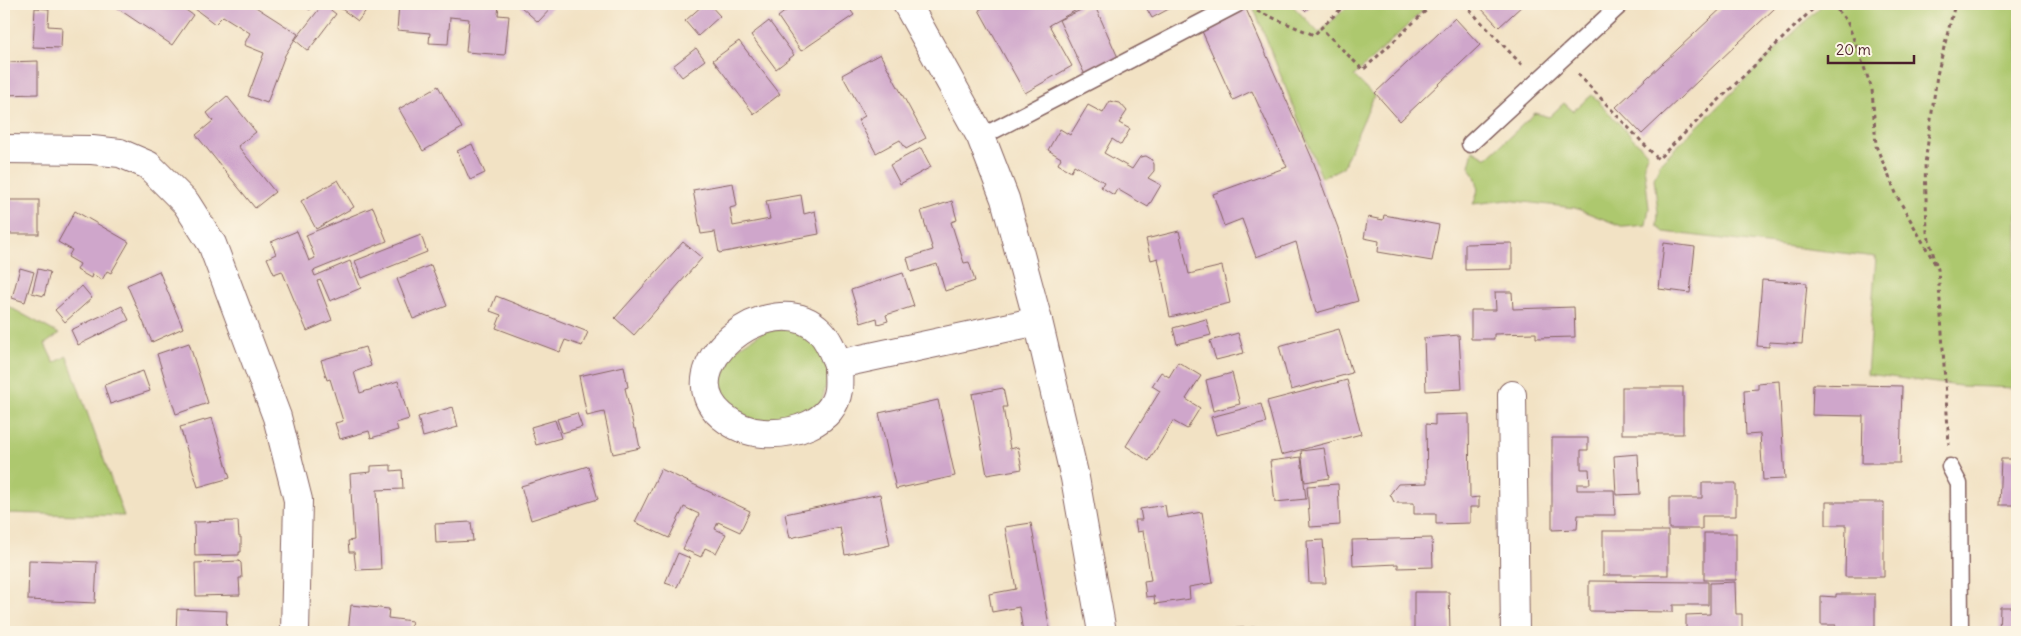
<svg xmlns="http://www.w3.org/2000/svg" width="2021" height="636" viewBox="0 0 2021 636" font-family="Delius,sans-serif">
  <rect width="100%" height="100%" fill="#fcf5e5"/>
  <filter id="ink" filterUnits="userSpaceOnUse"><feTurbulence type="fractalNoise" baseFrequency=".02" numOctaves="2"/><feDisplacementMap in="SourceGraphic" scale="10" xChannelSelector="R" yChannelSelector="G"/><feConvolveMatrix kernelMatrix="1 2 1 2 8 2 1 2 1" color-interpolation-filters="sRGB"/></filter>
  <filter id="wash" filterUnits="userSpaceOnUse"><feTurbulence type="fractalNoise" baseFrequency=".0096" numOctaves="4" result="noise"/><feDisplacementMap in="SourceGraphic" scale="20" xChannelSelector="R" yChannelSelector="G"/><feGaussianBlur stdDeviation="1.12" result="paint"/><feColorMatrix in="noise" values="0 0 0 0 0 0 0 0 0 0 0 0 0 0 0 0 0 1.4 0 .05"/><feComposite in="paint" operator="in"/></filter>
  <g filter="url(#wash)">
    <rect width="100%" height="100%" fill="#f2e2c4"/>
    <g fill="#adc86e" stroke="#7c744c">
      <path d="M 1252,4 L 1291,4 L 1319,33 L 1350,4 L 1430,4 L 1354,76 L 1374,96 L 1343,167 L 1322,178 Z"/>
      <path d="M 1823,4 L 2017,4 L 2017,388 L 1960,386 L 1867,374 L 1876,257 L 1664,232 L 1657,226 L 1658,212 L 1654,178 L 1659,168 L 1659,164 Z"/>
      <path d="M 1592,95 L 1648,154 L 1644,165 L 1649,208 L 1646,225 L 1624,227 L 1575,208 L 1507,200 L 1473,204 C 1481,189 1478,180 1469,166 L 1473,150 L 1487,158 L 1535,113 L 1549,117 L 1564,103 L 1573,111 Z"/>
      <path d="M 4,304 L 59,334 L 45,344 L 54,363 L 67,356 L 124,516 L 4,513 Z"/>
      <path d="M 768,329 L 798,330 L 820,349 L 829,374 L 820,408 L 760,426 L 718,399 L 716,370 L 725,356 Z"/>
    </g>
    <g id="blocks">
      <g fill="#cfa6cb">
        <path d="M 111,4 L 177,4 L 193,15 L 172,45 Z"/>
        <path d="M 193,4 L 251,4 L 298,34 L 285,55 L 267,103 L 248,96 L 264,53 L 244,45 L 250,33 L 223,16 L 215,24 L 191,6 Z"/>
        <path d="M 302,4 L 314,4 L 310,10 Z"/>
        <path d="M 323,4 L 336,14 L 308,51 L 295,40 Z"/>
        <path d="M 335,4 L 371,4 L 358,21 Z"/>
        <path d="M 399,4 L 499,4 L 498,15 L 509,16 L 505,55 L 466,52 L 469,19 L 450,17 L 448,44 L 429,43 L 430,33 L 397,30 Z"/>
        <path d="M 522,4 L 555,4 L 538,22 L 520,6 Z"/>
        <path d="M 704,4 L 709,4 L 720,16 L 698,36 L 685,21 Z"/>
        <path d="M 783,4 L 846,4 L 854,15 L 801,51 L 778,17 L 787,10 Z"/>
        <path d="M 991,4 L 1078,4 L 1080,8 L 1049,25 L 1072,66 L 1025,93 L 979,10 Z"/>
        <path d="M 1094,4 L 1120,62 L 1086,77 L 1059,20 Z"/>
        <path d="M 1144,4 L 1178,4 L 1152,18 Z"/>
        <path d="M 1298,4 L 1313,4 L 1305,11 Z"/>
        <path d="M 1477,4 L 1524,4 L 1499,27 Z"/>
        <path d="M 1726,4 L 1771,4 L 1775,8 L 1642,134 L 1616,107 Z"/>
        <path d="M 35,8 L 49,9 L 48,26 L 62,27 L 61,48 L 33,47 Z"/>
        <path d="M 1246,9 L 1312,158 L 1338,228 L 1358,301 L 1316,313 L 1296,242 L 1256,257 L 1242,219 L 1224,226 L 1213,194 L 1287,167 L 1252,91 L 1233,100 L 1201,29 Z"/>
        <path d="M 1455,18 L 1480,45 L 1400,121 L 1375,93 Z"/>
        <path d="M 769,21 L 794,55 L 776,69 L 751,35 Z"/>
        <path d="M 739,41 L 780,94 L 754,114 L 713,60 Z"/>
        <path d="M 4,45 L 6,45 L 6,62 L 38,61 L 38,94 L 4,95 Z"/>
        <path d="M 696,48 L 705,60 L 682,77 L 673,66 Z"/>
        <path d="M 880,54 L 926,138 L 906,149 L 900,140 L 876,153 L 858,120 L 865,116 L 842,75 Z"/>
        <path d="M 438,86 L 462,128 L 423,151 L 399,109 Z"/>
        <path d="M 227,96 L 256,132 L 238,146 L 275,192 L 255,208 L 196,135 L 213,121 L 207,113 Z"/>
        <path d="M 1110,101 L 1120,103 L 1127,111 L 1119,123 L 1130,129 L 1121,145 L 1112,139 L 1104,153 L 1132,169 L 1140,157 L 1146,156 L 1151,159 L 1154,164 L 1154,171 L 1148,178 L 1161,185 L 1148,207 L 1117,189 L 1114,195 L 1101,187 L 1104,182 L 1074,165 L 1071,172 L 1058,164 L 1061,158 L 1048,150 L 1060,129 L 1070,135 L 1088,105 L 1103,113 Z"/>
        <path d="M 472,144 L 485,173 L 470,180 L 457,151 Z"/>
        <path d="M 921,148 L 931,167 L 900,184 L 890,165 Z"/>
        <path d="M 338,180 L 354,207 L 316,229 L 301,201 Z"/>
        <path d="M 733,183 L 737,206 L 730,208 L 733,226 L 770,219 L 766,201 L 801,195 L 804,214 L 815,211 L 819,234 L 719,253 L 715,232 L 701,234 L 693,190 Z"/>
        <rect x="4" y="200" width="35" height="34"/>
        <path d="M 952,201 L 957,220 L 951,222 L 964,263 L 969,262 L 975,281 L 945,291 L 937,264 L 911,272 L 907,258 L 933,250 L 921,211 Z"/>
        <path d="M 373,207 L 387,241 L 313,271 L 315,276 L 350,261 L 361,288 L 330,301 L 321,280 L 317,281 L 332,320 L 307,331 L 282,271 L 274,274 L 267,258 L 276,254 L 271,242 L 297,231 L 309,261 L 315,258 L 306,235 Z"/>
        <path d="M 75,211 L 129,242 L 111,273 L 107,271 L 102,280 L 92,274 L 91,278 L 77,270 L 80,264 L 68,257 L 72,250 L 58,242 Z"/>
        <path d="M 1384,215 L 1439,225 L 1432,261 L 1378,252 L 1379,241 L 1364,238 L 1368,217 L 1383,220 Z"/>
        <path d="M 1179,231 L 1189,274 L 1222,266 L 1230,303 L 1170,317 L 1158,258 L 1151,260 L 1146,239 Z"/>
        <path d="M 421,235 L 427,252 L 362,278 L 355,261 Z"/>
        <path d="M 683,242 L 702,258 L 634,335 L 615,318 Z"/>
        <path d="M 1512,243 L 1512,269 L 1465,270 L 1465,244 Z"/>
        <path d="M 1664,243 L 1695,247 L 1690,293 L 1659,289 Z"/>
        <path d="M 431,265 L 447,306 L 413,319 L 397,279 Z"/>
        <path d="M 20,268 L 34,272 L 25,302 L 12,298 Z"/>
        <path d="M 38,269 L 50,272 L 44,296 L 32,293 Z"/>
        <path d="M 159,271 L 183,328 L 152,342 L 127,285 Z"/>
        <path d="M 903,273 L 914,306 L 886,315 L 888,321 L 878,324 L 877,318 L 861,323 L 851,290 Z"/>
        <path d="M 1762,280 L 1807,283 L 1802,344 L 1769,342 L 1769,347 L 1757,346 Z"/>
        <path d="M 82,286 L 92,298 L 65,322 L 55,310 Z"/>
        <path d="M 1495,292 L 1512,292 L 1513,309 L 1574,307 L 1575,337 L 1536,338 L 1536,333 L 1494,334 L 1494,339 L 1471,339 L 1471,310 L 1496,310 Z"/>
        <path d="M 496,296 L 588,332 L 582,346 L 565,340 L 560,352 L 496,328 L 501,315 L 490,311 Z"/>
        <path d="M 122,306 L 129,320 L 78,345 L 71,330 Z"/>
        <path d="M 1206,319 L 1211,335 L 1177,344 L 1173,328 Z"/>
        <path d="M 1339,329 L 1352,373 L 1291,390 L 1279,346 Z"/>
        <path d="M 1238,333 L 1244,353 L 1216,360 L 1210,341 Z"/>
        <path d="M 1459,335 L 1462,389 L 1426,391 L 1424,338 Z"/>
        <path d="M 189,343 L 208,403 L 176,414 L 157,354 Z"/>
        <path d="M 365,347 L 371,366 L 354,372 L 360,393 L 398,381 L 409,419 L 396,423 L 398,430 L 371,438 L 369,431 L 340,439 L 335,423 L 343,421 L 330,379 L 327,380 L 321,360 Z"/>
        <path d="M 1178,362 L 1201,376 L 1186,399 L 1200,408 L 1187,429 L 1173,421 L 1149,461 L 1126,446 L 1160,391 L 1152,386 L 1161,372 L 1169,377 Z"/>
        <path d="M 624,366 L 628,387 L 625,388 L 634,429 L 636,429 L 640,448 L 613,454 L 604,412 L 587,416 L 579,376 Z"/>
        <path d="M 143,371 L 150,391 L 110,404 L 104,385 Z"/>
        <path d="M 1232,373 L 1240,404 L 1213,411 L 1206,380 Z"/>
        <path d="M 1347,380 L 1361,434 L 1281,455 L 1267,401 Z"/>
        <path d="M 1779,381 L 1785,479 L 1763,480 L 1760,434 L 1746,435 L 1744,390 L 1758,389 L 1758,383 Z"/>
        <path d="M 1813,384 L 1902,386 L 1900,463 L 1862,463 L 1863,416 L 1812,415 Z"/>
        <rect x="1622" y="387" width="61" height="47"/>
        <path d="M 1003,388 L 1007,407 L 1003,407 L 1010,449 L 1018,447 L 1022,469 L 987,475 L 972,394 Z"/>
        <path d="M 938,400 L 955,476 L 896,489 L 879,413 Z"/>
        <path d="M 1261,404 L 1266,423 L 1216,435 L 1211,417 Z"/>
        <path d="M 453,407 L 458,427 L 423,437 L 418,417 Z"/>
        <path d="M 577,413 L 582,427 L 562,433 L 557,419 Z"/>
        <path d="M 1469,414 L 1470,498 L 1479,497 L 1479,507 L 1470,507 L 1470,523 L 1436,524 L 1436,514 L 1414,514 L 1414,503 L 1397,503 L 1394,502 L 1390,494 L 1398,484 L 1427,483 L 1426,424 L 1435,425 L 1435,415 Z"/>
        <path d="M 212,418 L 230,478 L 198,487 L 180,427 Z"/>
        <path d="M 555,420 L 561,438 L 536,445 L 531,427 Z"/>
        <path d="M 1552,438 L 1588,438 L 1588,450 L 1581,450 L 1581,469 L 1589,469 L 1590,484 L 1577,484 L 1577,490 L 1614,490 L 1615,515 L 1578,515 L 1577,529 L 1552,530 Z"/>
        <path d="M 1324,448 L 1329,478 L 1305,482 L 1301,451 Z"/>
        <path d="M 1638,454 L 1640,494 L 1616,495 L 1614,456 Z"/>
        <path d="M 1301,457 L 1306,499 L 1275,502 L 1270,461 Z"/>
        <path d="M 2001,459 L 2017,459 L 2017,505 L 1999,505 Z"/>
        <path d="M 391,465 L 391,471 L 402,470 L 403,489 L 377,490 L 381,569 L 356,570 L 354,552 L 349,552 L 348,541 L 354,540 L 350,474 L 371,472 L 371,466 Z"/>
        <path d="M 588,466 L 598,499 L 531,520 L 521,486 Z"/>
        <path d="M 661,469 L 750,511 L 740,532 L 718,522 L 715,529 L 726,534 L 716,553 L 705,548 L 701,557 L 683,549 L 699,514 L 684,507 L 669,538 L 635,522 Z"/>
        <path d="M 1702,483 L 1736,483 L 1736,516 L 1702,516 L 1702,529 L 1669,529 L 1669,498 L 1702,498 Z"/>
        <path d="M 1338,484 L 1340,525 L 1310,527 L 1307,486 Z"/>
        <path d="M 880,494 L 890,545 L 845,555 L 840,527 L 790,538 L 785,514 Z"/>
        <path d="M 1826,502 L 1884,502 L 1884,577 L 1845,577 L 1846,525 L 1826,525 Z"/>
        <path d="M 1165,505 L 1167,518 L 1202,512 L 1213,583 L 1189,587 L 1190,599 L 1155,604 L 1154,596 L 1146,597 L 1144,581 L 1151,580 L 1143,531 L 1137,532 L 1135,520 L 1142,520 L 1140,509 Z"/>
        <path d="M 238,521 L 239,537 L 241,537 L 241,552 L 239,552 L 239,555 L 195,556 L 194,522 Z"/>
        <path d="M 471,522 L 473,541 L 436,543 L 435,524 Z"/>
        <path d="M 1031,523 L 1042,584 L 1050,632 L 1023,632 L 1019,607 L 992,612 L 989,594 L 1016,589 L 1005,527 Z"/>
        <rect x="1603" y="531" width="65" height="44"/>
        <rect x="1704" y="533" width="32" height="47"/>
        <path d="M 1432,538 L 1433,567 L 1398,568 L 1398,564 L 1353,566 L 1352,540 Z"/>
        <path d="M 1323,540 L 1326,583 L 1309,583 L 1307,541 Z"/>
        <path d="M 678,553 L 690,558 L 677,587 L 665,583 Z"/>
        <path d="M 29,560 L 97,562 L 95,603 L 28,600 Z"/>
        <path d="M 239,561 L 241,563 L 242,578 L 239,578 L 240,595 L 196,596 L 195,563 Z"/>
        <path d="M 1589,581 L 1708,582 L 1708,605 L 1673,605 L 1673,612 L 1589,611 Z"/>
        <path d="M 1735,582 L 1736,614 L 1742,614 L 1742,632 L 1686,632 L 1686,615 L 1710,614 L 1710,583 Z"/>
        <path d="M 1414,592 L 1449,592 L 1450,632 L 1414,632 Z"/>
        <path d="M 1836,594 L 1875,594 L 1875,632 L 1836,632 L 1836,625 L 1821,625 L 1821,596 L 1836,597 Z"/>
        <path d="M 351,605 L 389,609 L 388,618 L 412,621 L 410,632 L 348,632 Z"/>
        <path d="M 2000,607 L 2017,607 L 2017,632 L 1999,632 Z"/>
        <path d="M 177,609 L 227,611 L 226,632 L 176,632 Z"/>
        <path d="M 1257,627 L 1257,632 L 1225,632 L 1225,629 Z"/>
      </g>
    </g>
  </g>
  <g filter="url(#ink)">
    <use href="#blocks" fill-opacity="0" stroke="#856361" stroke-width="1"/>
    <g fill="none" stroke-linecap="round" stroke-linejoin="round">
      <defs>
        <g id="service">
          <path d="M 981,137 L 1237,4"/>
          <path d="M 1470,144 L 1621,4"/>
          <path d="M 1950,467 L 1959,484 L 1960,632"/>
        </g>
        <g id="minor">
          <path d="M 907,4 L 981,137 L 1005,199 L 1038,321 L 1075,478 L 1102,632"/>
          <path d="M 4,149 L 92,150 L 120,153 L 148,165 L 186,203 L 212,244 L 277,417 L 298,500 L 295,632"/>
          <path d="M 838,364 C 833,352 829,340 820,331 C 772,283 665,368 722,416 C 734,426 747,432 763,433 C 791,435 833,424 838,390 C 839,382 838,373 838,364 L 1038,321"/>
          <path d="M 1512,395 L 1515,632"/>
        </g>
      </defs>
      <use href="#service" stroke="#856361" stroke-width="19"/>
      <use href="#minor" stroke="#856361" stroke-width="30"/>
      <g stroke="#856361" stroke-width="3" stroke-dasharray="4 4" stroke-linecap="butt">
        <path d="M 1346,4 L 1321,28 L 1363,70 L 1433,4"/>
        <path d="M 1464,4 L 1522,65"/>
        <path d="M 1832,4 L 1847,21 L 1872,89 L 1876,146 L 1898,198 L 1938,269 L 1949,445"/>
        <path d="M 1257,11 L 1314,35 L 1321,28"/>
        <path d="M 1578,74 L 1658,159 L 1818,4"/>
        <path d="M 1936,264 L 1927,232 L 1925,164 L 1937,75 L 1955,4"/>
      </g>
      <use href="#service" stroke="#fff" stroke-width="16"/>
      <use href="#minor" stroke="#fff" stroke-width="28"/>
    </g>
  </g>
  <rect width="2021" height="636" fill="none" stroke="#fcf5e5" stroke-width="20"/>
  <path d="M1828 55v8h86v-8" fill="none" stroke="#4a1f2b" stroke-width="2.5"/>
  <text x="1836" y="55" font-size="15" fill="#4a1f2b" stroke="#fcf5e5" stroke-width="4" paint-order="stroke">20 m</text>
</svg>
